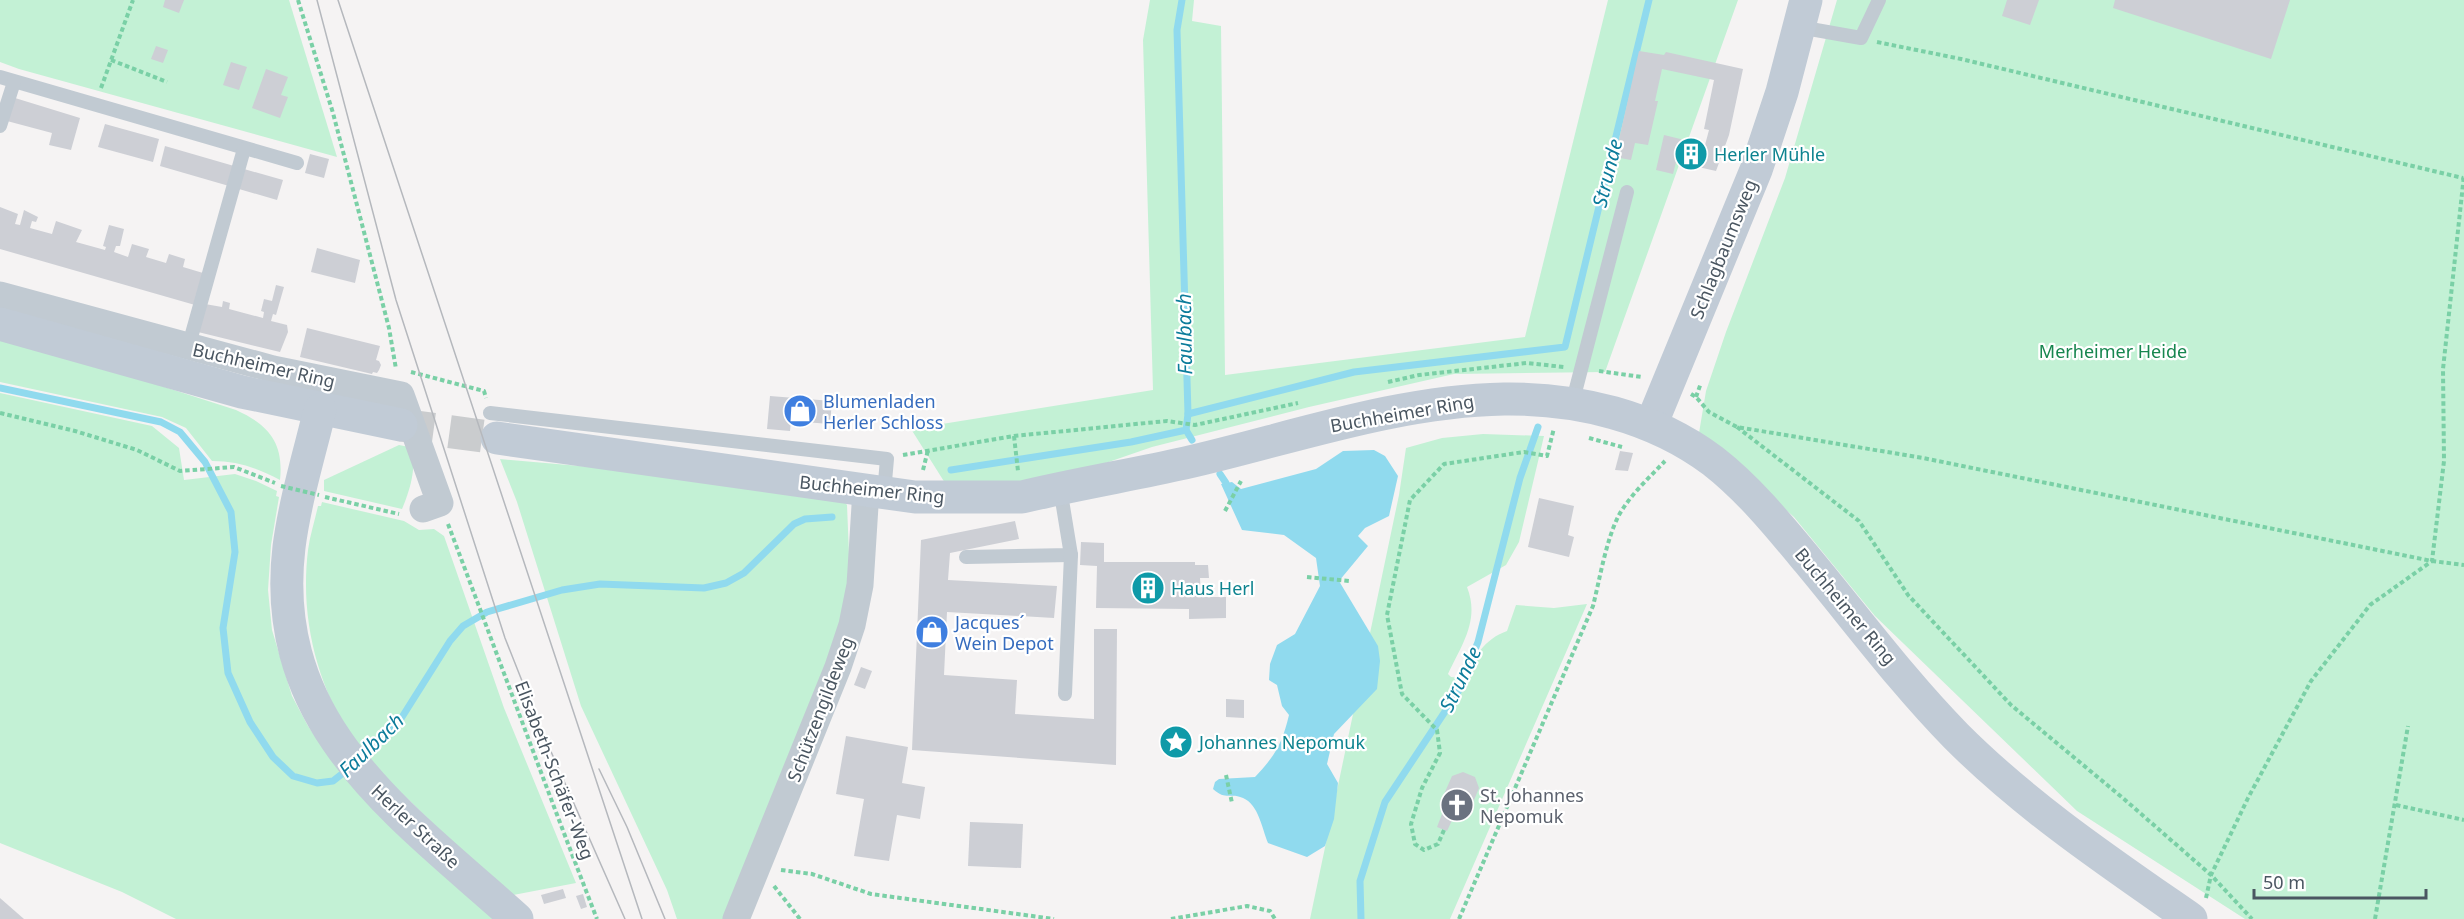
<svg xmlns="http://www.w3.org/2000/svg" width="2464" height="919" viewBox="0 0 2464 919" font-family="'Noto Sans',sans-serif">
  <rect width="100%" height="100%" fill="#f5f3f3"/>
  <g fill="#c3f1d5">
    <path d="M 0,0 L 289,0 L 337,157 L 19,69 L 0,62 Z"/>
    <path d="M 1150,0 L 1194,0 L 1192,21 L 1221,26 L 1225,375 L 1525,337 L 1608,0 L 1738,0 L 1605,372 L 1454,374 L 1309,407 L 1152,447 L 1100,465 L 997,487 L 945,483 L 911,429 L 1153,390 L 1143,40 Z"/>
    <path d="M 1837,0 L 2464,0 L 2464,919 L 2245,919 L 2077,811 L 1875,616 L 1794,517 L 1699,433 L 1706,391 L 1726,332 L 1785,178 Z"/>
    <path d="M 0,334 L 236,410 C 269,425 284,443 280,480 C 257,468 238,461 212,461 L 186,428 L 162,417 L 0,382 Z"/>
    <path d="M 0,393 L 152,426 L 179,448 L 184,480 L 235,474 L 256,481 L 277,491 L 276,496 L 279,497 L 271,545 L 268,590 L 272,630 L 292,696 L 308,726 L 330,758 L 498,919 L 176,919 L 122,892 L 0,843 Z"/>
    <path d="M 1483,434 L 1544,436 L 1519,542 L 1506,565 L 1467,587 C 1480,620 1462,644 1448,674 L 1451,677 L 1463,678 C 1474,658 1484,639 1507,631 L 1516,605 L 1554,608 L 1587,604 L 1450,919 L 1310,919 L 1399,495 L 1406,448 L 1442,438 Z"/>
    <path d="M 399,445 L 409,447 C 419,464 409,492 402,509 L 324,491 L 324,480 Z"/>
    <path d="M 500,459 L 591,467 L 843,500 L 847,505 L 850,578 L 839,633 L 723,919 L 677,919 L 667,890 L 581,706 L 517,502 Z"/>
    <path d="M 322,502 L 404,521 L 419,530 L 434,529 L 444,536 L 504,708 L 576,883 L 508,896 C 475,865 443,833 410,801 C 390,782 366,762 351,738 C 316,681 300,617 308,550 C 310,535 315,520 318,506 L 321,506 Z"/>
  </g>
  <path fill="#90daee" d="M 1374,450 L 1385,456 L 1398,476 L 1389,516 L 1365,528 L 1358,536 L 1368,546 L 1339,581 L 1378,646 L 1380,661 L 1377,689 L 1334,734 L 1327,764 L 1338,783 L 1334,819 L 1325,846 L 1307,857 L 1268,843 C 1262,829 1259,805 1243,798 C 1231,792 1226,801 1213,789 L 1215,782 L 1219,779 L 1255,777 C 1275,756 1282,744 1289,715 L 1282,706 L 1277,685 L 1269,680 L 1270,664 L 1277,645 L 1295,634 L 1320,586 L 1316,558 L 1284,535 L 1242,530 L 1221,484 L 1232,482 L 1241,489 L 1316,469 L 1343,451 Z"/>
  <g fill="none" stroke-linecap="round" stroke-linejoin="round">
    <g stroke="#90daee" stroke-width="7">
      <path d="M 0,388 L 161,422 L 180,432 L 205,462 L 231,512 L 235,552 L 223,628 L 228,673 L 250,722 L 273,757 L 293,776 L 317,783 L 333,781 L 347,770"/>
      <path d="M 1188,414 L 1354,372 L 1565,347 L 1649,0"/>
      <path d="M 1186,430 L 1192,440"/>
      <path d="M 951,470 L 1131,442 L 1186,430 L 1188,414 L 1177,30 L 1182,0"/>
      <path d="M 1220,474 L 1226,483"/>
      <path d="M 360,760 L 397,725 L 450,641 L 463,626 L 487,612 L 562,590 L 600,584 L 704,588 L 726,583 L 744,573 L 794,524 L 805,519 L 832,517"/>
      <path d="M 1361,919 L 1360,881 L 1385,802 L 1458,692 L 1478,642 L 1520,478 L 1538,427"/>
    </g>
  </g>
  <g fill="#cdcfd5">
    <path d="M 165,0 L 184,0 L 179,13 L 163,7 Z"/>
    <path d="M 2007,0 L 2039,0 L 2030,25 L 2002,16 Z"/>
    <path d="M 2115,0 L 2290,0 L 2271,59 L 2113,8 Z"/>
    <path d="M 156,46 L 168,50 L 163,63 L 151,59 Z"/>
    <path d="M 1639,51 L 1664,55 L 1666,52 L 1743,69 L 1729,135 L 1716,171 L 1676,162 L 1673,174 L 1656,170 L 1664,135 L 1705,145 L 1709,130 L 1704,129 L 1714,80 L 1662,69 L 1655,101 L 1658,101 L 1648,145 L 1635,143 L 1631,160 L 1615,157 Z"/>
    <path d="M 231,62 L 247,67 L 239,90 L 223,85 Z"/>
    <path d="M 266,69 L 288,77 L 281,95 L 288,97 L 280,118 L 252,108 Z"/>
    <path d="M 15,98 L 80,118 L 71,150 L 49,145 L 52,133 L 7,121 Z"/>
    <path d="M 105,124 L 159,139 L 153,162 L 98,147 Z"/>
    <path d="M 165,146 L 234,166 L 229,186 L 160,166 Z"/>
    <path d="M 310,154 L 329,159 L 324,178 L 305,173 Z"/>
    <path d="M 244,169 L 283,180 L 277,200 L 239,189 Z"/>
    <path d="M 0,207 L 18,214 L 15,224 L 20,225 L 24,210 L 38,217 L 36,222 L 32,221 L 30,228 L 52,234 L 56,221 L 82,230 L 76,242 L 105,250 L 106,247 L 103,246 L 109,225 L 124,229 L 120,246 L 116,246 L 114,252 L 128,257 L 132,244 L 149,249 L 146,257 L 166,263 L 169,254 L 185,259 L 183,267 L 203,273 L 195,305 L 0,249 Z"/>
    <path d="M 317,248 L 360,260 L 355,283 L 311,272 Z"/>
    <path d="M 276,285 L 284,287 L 276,315 L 273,314 L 271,321 L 287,325 L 288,332 L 280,352 L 198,332 L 205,304 L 222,307 L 223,301 L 230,303 L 229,309 L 263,318 L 264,312 L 261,311 L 264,299 L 272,301 Z"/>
    <path d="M 307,328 L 380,346 L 376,360 L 379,361 L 381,365 L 379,370 L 377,373 L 373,372 L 372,374 L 300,357 Z"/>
    <path d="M 770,396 L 832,401 L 830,424 L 791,421 L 790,431 L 767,429 Z"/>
    <path d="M 1620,451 L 1633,453 L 1628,471 L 1615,470 Z"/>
    <path d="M 1539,498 L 1574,506 L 1568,535 L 1574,537 L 1569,557 L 1528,547 Z"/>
    <path d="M 1015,521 L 1019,539 L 950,553 L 948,580 L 1057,586 L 1054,618 L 947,612 L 944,675 L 1017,680 L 1015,714 L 1094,719 L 1094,629 L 1117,629 L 1116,765 L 912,750 L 921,540 Z"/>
    <path d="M 1081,542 L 1104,543 L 1104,562 L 1195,562 L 1195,565 L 1208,565 L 1209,578 L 1200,578 L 1201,597 L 1226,597 L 1226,618 L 1189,619 L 1189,609 L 1096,608 L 1097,566 L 1080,565 Z"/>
    <path d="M 861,667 L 872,671 L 865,689 L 854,685 Z"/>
    <path d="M 1226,699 L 1244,700 L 1244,718 L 1226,717 Z"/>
    <path d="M 846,736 L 908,747 L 902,783 L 925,787 L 920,819 L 897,815 L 889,861 L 854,856 L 864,799 L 836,794 Z"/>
    <path d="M 1463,772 L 1475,777 L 1479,788 L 1469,812 L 1458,818 L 1454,816 L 1447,831 L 1437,827 L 1444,809 L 1441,801 L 1452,776 Z"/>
    <path d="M 970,822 L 1023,824 L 1021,868 L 968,866 Z"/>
    <path d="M 563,889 L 566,898 L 544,904 L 541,895 Z"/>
    <path d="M 583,894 L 587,907 L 581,909 L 576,896 Z"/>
    <path d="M 0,898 L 24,919 L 0,919 Z"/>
  </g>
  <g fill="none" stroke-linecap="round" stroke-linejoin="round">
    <path stroke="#caccce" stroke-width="33" stroke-dasharray="33 16" stroke-linecap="butt" d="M 401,425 L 497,438"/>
    <g stroke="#7ad0a6" stroke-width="4" stroke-dasharray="4.5 3" stroke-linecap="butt">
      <path d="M 298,0 L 333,113 L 389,328 L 396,369"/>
      <path d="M 1877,42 L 1961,59 L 2463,178"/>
      <path d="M 111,60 L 167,82"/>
      <path d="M 101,88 L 133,0"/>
      <path d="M 1599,371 L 1642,377"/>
      <path d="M 411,372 L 484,391 L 486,398"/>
      <path d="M 1388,382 L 1419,375 L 1527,363 L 1564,367"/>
      <path d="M 1691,394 L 1696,397 L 1709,412 L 1737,427 L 1923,458 L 2432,561 L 2464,565"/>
      <path d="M 1696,397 L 1701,383"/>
      <path d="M 0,413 L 75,431 L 137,450 L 180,471 L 234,467 L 275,483"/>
      <path d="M 1737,427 L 1859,521 L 1908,595 L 2011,705 L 2124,799 L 2211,875 L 2252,919"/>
      <path d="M 1014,436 L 1018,471"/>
      <path d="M 1589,438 L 1622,447"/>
      <path d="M 903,455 L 1014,436 L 1167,421 L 1195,425 L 1298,403"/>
      <path d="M 923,470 L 928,450"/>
      <path d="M 325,497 L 399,514"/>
      <path d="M 1225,511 L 1241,481"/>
      <path d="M 448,524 C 498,656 546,788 597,919"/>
      <path d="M 1307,577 L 1349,581"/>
      <path d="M 1226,775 L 1232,803"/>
      <path d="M 2396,805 L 2464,820"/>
      <path d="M 1444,830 L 1438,844 L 1424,850 L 1415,844 L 1411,824 L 1422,788 L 1440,753 L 1437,730 L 1402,694 L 1387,615 L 1410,500 L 1444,464 L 1524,452 L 1547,456 L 1554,428"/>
      <path d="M 781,870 L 812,874 L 871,894 L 1054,919"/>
      <path d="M 774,886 L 800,919"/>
      <path d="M 2206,898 L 2211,875 L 2248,798 L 2311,681 L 2370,605 L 2432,561 L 2444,461 L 2443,369 L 2464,175"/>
      <path d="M 1171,919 L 1247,906 L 1270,911 L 1275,919"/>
      <path d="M 1459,919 L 1593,606 C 1600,578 1606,540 1619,515 C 1631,494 1649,478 1665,461"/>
      <path d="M 2375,919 L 2408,726"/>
    </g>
    <g stroke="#c1cad2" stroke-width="14">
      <path d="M 1799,27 L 1861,38 L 1879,0"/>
      <path d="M 0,77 L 297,163"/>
      <path d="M 0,126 L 14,82"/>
      <path d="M 188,348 L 244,149"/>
      <path d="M 1572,404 L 1627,192"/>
      <path d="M 490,413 L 887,459 L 884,493"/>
      <path d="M 966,557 L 1071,555 L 1060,488"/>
      <path d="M 1065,694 L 1071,555"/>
    </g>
    <g stroke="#c1cad2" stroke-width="27">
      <path d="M 0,295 L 273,369 L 401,395 L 440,503 L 423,509"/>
      <path d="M 736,919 L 838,667 L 852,625 L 860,585 L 866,490"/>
    </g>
    <g stroke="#c1cbd6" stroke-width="33">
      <path d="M 0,324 L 242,392 L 401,425"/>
      <path d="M 320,410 C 309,455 295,501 289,547 C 268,725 400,814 517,919"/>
      <path d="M 1651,425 L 1756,170 L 1782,92 L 1806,0"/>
      <path d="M 497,438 L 915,497 L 1022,497 C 1076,484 1131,475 1185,463 C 1290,439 1395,401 1504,399 C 1577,398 1653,416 1713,461 C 1749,489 1779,526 1808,561 C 1857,620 1903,682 1956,736 C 2027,807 2109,862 2191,919"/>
    </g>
    <g stroke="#b5b8bd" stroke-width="1.5">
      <path d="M 317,0 L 396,300 L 505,638 L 541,729 L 625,919"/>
      <path d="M 338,0 L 642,919"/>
      <path d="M 599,769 L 627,827 L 665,919"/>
    </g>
    <path stroke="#7ad0a6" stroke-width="4" stroke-dasharray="4.5 3" stroke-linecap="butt" d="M 281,486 L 319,495"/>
  </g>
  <defs>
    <symbol id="building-disc" viewBox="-11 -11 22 22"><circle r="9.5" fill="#0f9aa8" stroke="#fff"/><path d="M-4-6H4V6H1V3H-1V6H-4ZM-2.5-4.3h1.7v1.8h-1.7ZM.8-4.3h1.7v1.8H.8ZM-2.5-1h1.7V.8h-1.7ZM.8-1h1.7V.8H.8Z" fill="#fff"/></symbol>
    <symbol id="shop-disc" viewBox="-11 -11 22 22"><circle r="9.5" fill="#3f7fe0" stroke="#fff"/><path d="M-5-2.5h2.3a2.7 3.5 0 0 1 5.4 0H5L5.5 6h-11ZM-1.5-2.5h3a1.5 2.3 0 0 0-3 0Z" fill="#fff"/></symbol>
    <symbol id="sight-disc" viewBox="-11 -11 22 22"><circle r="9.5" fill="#0f9aa8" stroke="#fff"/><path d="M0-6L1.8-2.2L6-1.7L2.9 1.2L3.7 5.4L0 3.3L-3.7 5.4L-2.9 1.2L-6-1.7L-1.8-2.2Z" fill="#fff"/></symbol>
    <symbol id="church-disc" viewBox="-11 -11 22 22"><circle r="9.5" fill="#6b7280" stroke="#fff"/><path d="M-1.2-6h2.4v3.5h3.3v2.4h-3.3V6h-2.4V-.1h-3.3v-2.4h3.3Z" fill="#fff"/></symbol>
  </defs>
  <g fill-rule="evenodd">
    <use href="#building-disc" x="1672" y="135" width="38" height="38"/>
    <use href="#shop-disc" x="781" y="392" width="38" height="38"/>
    <use href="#building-disc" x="1129" y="569" width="38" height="38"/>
    <use href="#shop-disc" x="913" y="613" width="38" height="38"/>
    <use href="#sight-disc" x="1157" y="723" width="38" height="38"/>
    <use href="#church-disc" x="1438" y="786" width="38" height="38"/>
  </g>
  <g text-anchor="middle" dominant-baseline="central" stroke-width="4.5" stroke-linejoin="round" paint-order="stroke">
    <g font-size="18" fill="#0d838f" stroke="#fff" text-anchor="start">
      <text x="1714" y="154">Herler Mühle</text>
      <text x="1171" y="588">Haus Herl</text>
      <text x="1199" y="742">Johannes Nepomuk</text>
    </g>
    <g font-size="18" fill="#4a5661" stroke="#fff">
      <text transform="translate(1723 249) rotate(-68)">Schlagbaumsweg</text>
      <text transform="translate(264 365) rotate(13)">Buchheimer Ring</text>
      <text transform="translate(1402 413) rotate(-10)">Buchheimer Ring</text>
      <text transform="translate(872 489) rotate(6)">Buchheimer Ring</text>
      <text transform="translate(1846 606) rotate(50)">Buchheimer Ring</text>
      <text transform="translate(820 709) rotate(-69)">Schützengildeweg</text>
      <text transform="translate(555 770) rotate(69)">Elisabeth-Schäfer-Weg</text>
      <text transform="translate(416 826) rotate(43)">Herler Straße</text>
    </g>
    <g font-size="18" fill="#17864f" stroke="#fff">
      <text x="2113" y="351">Merheimer Heide</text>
    </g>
    <g font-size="18" fill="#366cbe" stroke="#fff" text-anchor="start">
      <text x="823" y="401">Blumenladen<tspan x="823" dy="21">Herler Schloss</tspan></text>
      <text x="955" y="622">Jacques´<tspan x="955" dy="21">Wein Depot</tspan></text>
    </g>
    <g font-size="18" fill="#5b616d" stroke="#fff" text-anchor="start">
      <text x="1480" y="795">St. Johannes<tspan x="1480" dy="21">Nepomuk</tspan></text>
    </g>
    <g font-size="20" font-style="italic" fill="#0c7c9b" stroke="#fff">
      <text transform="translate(1607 173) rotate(-76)">Strunde</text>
      <text transform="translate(1184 334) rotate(-91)">Faulbach</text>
      <text transform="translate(1460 679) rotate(-64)">Strunde</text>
      <text transform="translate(371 745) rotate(-44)">Faulbach</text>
    </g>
  </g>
  <path d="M2254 889v9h172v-9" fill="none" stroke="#4a5661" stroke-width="3"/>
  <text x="2263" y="889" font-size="18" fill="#4a5661" stroke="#ffffff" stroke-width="4.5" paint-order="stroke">50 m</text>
</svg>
